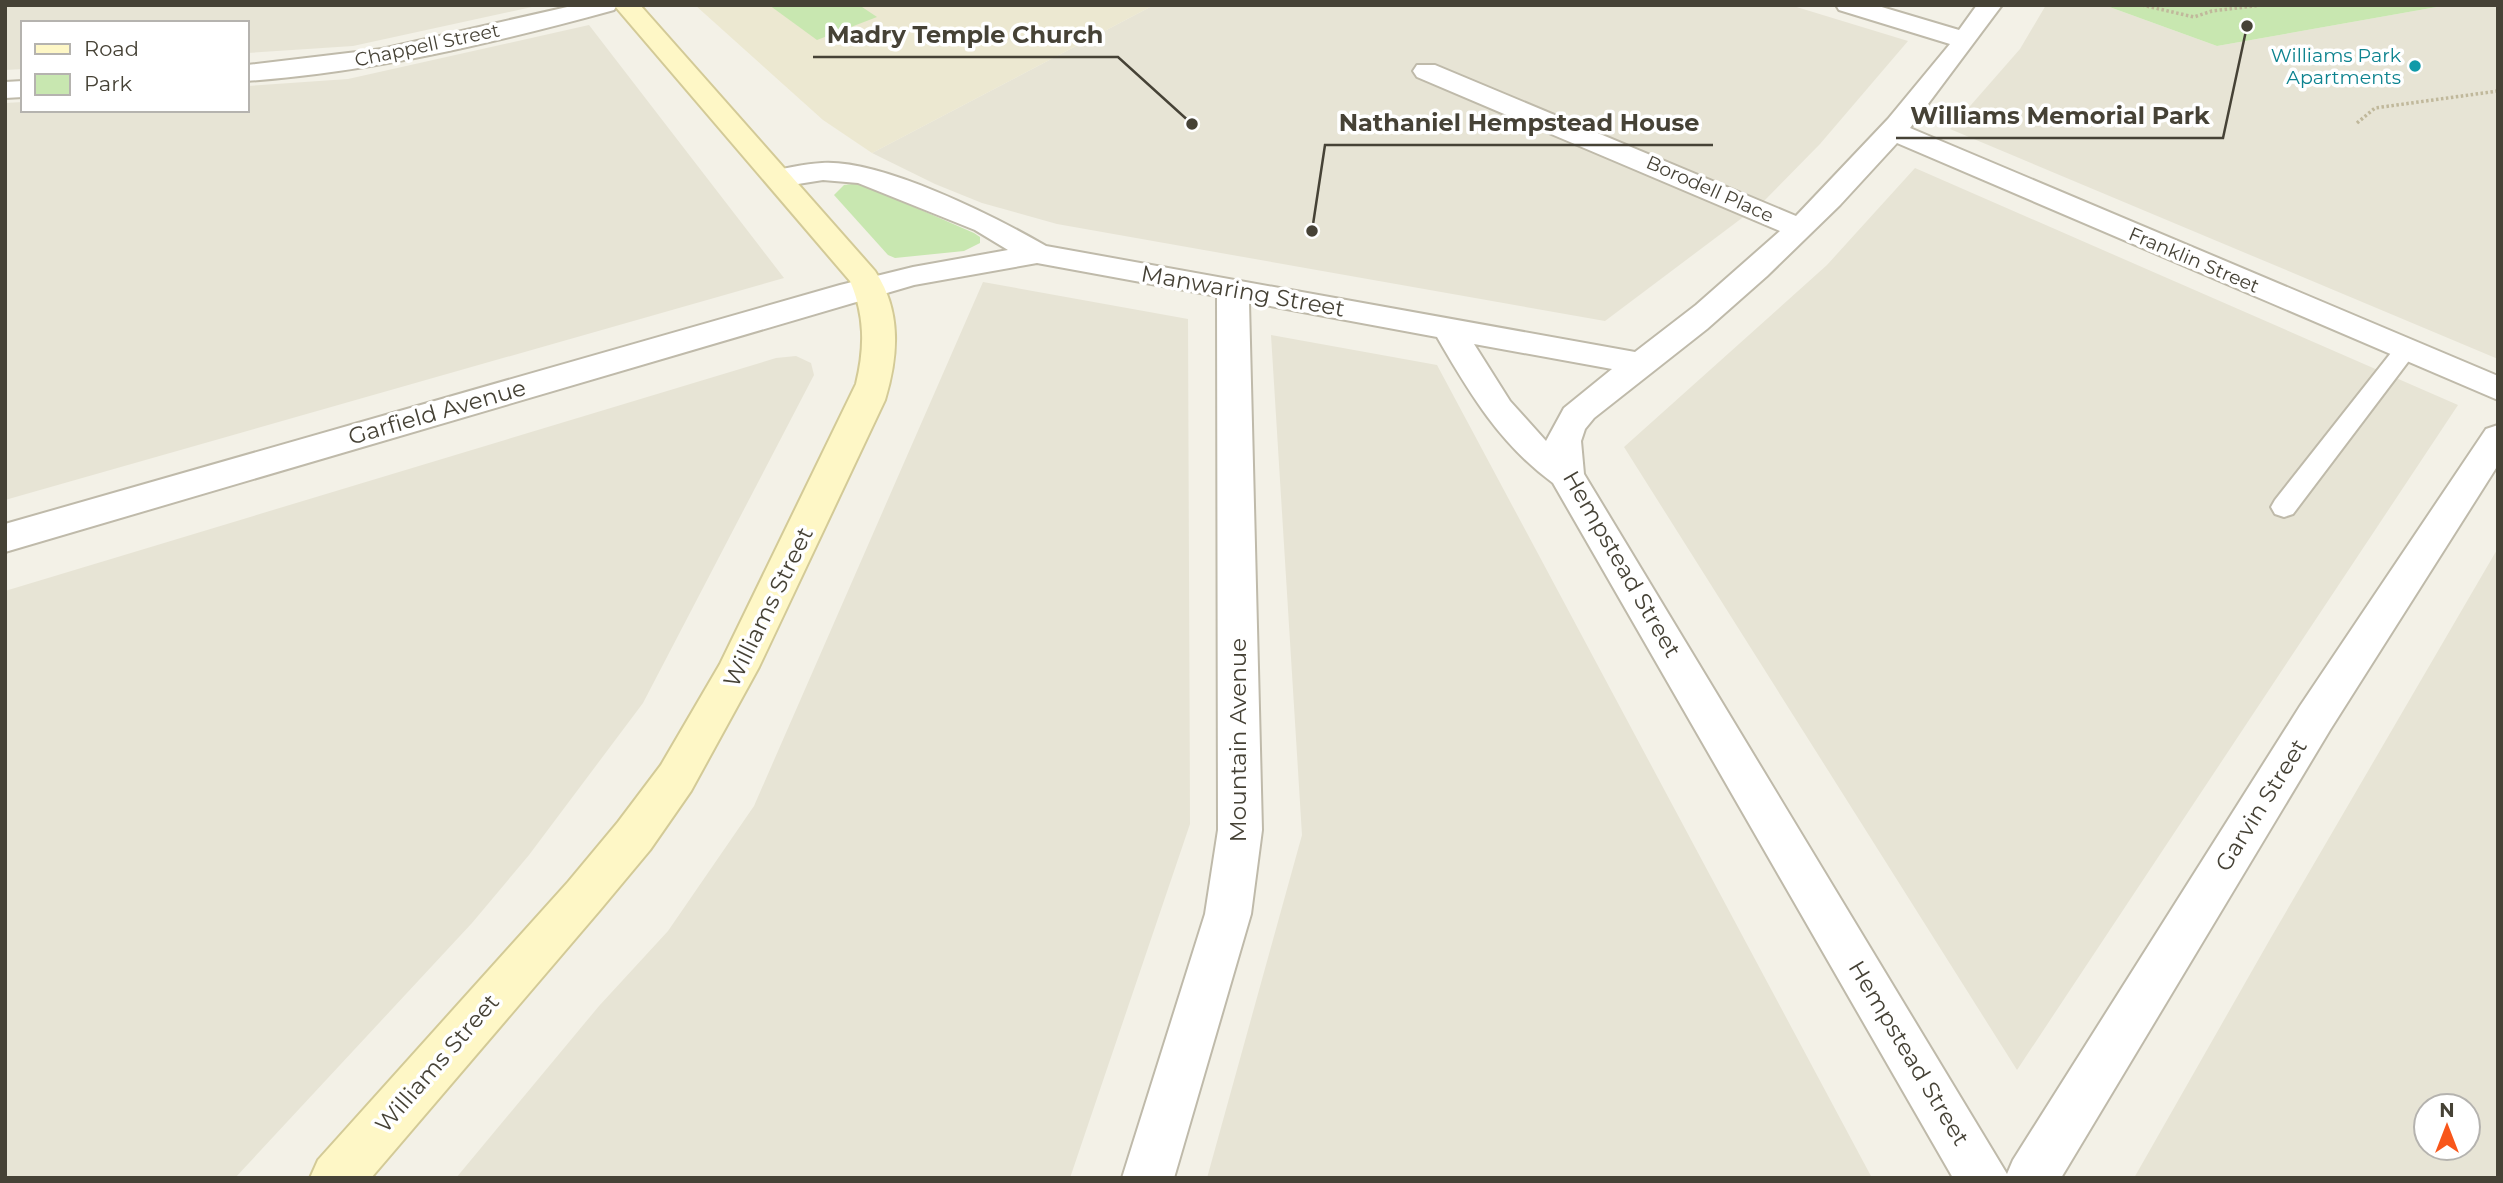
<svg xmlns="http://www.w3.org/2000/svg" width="2503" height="1183" viewBox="0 0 2503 1183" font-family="Montserrat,sans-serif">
  <rect width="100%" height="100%" fill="#f3f1e7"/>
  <g fill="#e7e4d5" fill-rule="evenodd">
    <path d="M 5,5 L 541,5 L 353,46 L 247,53 L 247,23 L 23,23 L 23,69 L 5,70 Z"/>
    <path d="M 1154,5 L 1790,5 L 1908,41 L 1820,144 L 1762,203 L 1605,321 L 1057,224 L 982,203 L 935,184 L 872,153 Z"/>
    <path d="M 2046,5 L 2104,5 L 2217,46 L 2448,5 L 2498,5 L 2498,359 L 1950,129 L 2020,49 Z"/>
    <path d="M 589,25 L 784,278 L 5,500 L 5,103 L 23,102 L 23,110 L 247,110 L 247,86 L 348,79 Z"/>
    <path d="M 1915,168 L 2458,405 L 2017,1070 L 1624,447 L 1827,265 Z"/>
    <path d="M 983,282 L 1188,319 L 1190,824 L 1070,1178 L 456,1178 L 599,1006 L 668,931 L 754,806 Z"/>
    <path d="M 1271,335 L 1437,365 L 1872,1178 L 1207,1178 L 1302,835 Z"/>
    <path d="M 796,356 L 811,363 L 814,375 L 643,703 L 529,855 L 472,923 L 235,1178 L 5,1178 L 5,591 L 776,358 Z"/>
    <path d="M 2498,548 L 2498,1178 L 2134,1178 L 2269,941 ZM 2426,1106 L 2468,1106 L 2468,1148 L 2426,1148 Z"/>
  </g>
  <path fill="#ece8d1" d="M 695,5 L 1154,5 L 872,153 L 823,120 Z"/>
  <g fill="#c8e7b0">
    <path d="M 769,5 L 859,5 L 877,17 L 817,40 Z"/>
    <path d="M 2104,5 L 2448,5 L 2217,46 Z"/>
    <path d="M 859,183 L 974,233 L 980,237 L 980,243 L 964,251 L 895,258 L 888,255 L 834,195 L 844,185 Z"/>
  </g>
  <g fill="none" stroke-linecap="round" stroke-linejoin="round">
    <defs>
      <path id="lane" d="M 2406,341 L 2414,344 L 2418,349 L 2414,354 L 2293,514 L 2284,517 L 2275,514 L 2271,507 L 2275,500 L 2398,344 Z"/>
      <g id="street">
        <path d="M 576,5 L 617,5 L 614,10 C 493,43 372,72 247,81 L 247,65 L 382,49 Z"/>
        <path d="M 1836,5 L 1875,5 L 1959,30 L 1977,5 L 2002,5 L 1910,128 L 2498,376 L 2498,400 L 1897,143 L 1840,205 L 1767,276 L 1707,329 L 1594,418 L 1585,429 L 1581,441 L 1584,474 L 2007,1174 L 2013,1160 L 2300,706 L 2486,429 L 2498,425 L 2498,465 L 2330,730 L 2061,1178 L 1953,1178 L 1553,483 C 1500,444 1470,394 1437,337 L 1249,302 L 1262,830 L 1251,914 L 1174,1178 L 1122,1178 L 1205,914 L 1218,830 L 1217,296 L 1037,263 L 914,285 L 5,552 L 5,524 L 840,285 L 913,267 L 1008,250 L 975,230 L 858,183 L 823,180 L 779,187 L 769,184 L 765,178 L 769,172 C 786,168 804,164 822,163 C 881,159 994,216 1046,246 L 1635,352 L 1696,305 L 1780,231 L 1417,77 L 1413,71 L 1417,65 L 1435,65 L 1796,216 L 1888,119 L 1950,44 L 1839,10 ZM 1474,344 L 1612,369 L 1564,408 L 1546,441 L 1510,401 Z"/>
        <path d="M 23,81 L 23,97 L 5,98 L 5,82 Z"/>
      </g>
      <path id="secondary" d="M 614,5 L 640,5 L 875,271 C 902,311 898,357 885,400 L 759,667 L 691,791 L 650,850 L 600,910 L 371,1178 L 310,1178 L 318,1160 L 568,882 L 618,822 L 661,765 L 720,664 L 856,384 C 865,347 865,316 850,281 Z"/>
    </defs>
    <use href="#lane" stroke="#bfbaaa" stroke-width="4"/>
    <use href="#street" stroke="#bfbaaa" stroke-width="4"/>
    <use href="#secondary" stroke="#d3ca97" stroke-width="4"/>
    <g stroke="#c0b89b" stroke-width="3.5" stroke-dasharray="2.5 2.5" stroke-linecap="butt">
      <path d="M 2142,5 L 2194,17 L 2212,11 L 2262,5"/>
      <path d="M 2357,123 L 2375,108 L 2498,91"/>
    </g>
    <use href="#lane" fill="#fff" fill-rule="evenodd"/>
    <use href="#street" fill="#fff" fill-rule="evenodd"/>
    <use href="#secondary" fill="#fef7c6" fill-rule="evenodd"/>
  </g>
  <circle fill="#0f9aa8" stroke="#fff" stroke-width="2.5" cx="2415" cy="66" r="7"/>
  <g text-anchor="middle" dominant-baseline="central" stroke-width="7" stroke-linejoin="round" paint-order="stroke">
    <g font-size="19" fill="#464236" stroke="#fff">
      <text transform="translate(427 45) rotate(-12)">Chappell Street</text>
      <text transform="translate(1710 189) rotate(24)">Borodell Place</text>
      <text transform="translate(2194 260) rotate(23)">Franklin Street</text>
    </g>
    <g font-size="19" fill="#0d838f" stroke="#fff" text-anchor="end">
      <text x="2401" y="55">Williams Park<tspan x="2401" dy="22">Apartments</tspan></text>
    </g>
    <g font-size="23" fill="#464236" stroke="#fff">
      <text transform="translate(1243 291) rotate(10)">Manwaring Street</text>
      <text transform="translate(437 412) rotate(-16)">Garfield Avenue</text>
      <text transform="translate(1622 564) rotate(60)">Hempstead Street</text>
      <text transform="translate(768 607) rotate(-64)">Williams Street</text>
      <text transform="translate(1238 740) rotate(-90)">Mountain Avenue</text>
      <text transform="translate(2261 805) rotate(-58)">Garvin Street</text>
      <text transform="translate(1909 1053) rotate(59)">Hempstead Street</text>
      <text transform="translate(437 1063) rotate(-49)">Williams Street</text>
    </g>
  </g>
  <path fill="none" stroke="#464236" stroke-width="2.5" d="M1192 124L1118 57H813M2247 26L2223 138H1896M1312 231L1325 145H1713"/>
  <g fill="#464236" stroke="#fff" stroke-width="2.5">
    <circle cx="1192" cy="124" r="7"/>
    <circle cx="2247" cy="26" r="7"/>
    <circle cx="1312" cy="231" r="7"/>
  </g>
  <g font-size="24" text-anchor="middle" font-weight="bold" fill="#464236" stroke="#fff" stroke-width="7" stroke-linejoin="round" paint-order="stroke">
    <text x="965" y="43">Madry Temple Church</text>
    <text x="2060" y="124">Williams Memorial Park</text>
    <text x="1519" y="131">Nathaniel Hempstead House</text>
  </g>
  <rect width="2503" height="1183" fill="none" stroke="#464236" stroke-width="14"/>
  <rect x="21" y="21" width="228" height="91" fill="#ffffff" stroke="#b5b3af" stroke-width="2"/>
  <rect x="35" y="44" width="35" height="10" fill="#fef7c6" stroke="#b5b3af" stroke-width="2"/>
  <text x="84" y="56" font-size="21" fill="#464236">Road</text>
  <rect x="35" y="74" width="35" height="21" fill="#c8e7b0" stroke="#b5b3af" stroke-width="2"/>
  <text x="84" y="91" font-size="21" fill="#464236">Park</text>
  <g transform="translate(2447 1127)"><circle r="33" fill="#ffffff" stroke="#b5b3af" stroke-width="2"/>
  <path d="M0-5L12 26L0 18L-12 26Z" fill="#f8561a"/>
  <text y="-10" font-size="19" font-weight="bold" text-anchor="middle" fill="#464236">N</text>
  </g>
</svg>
